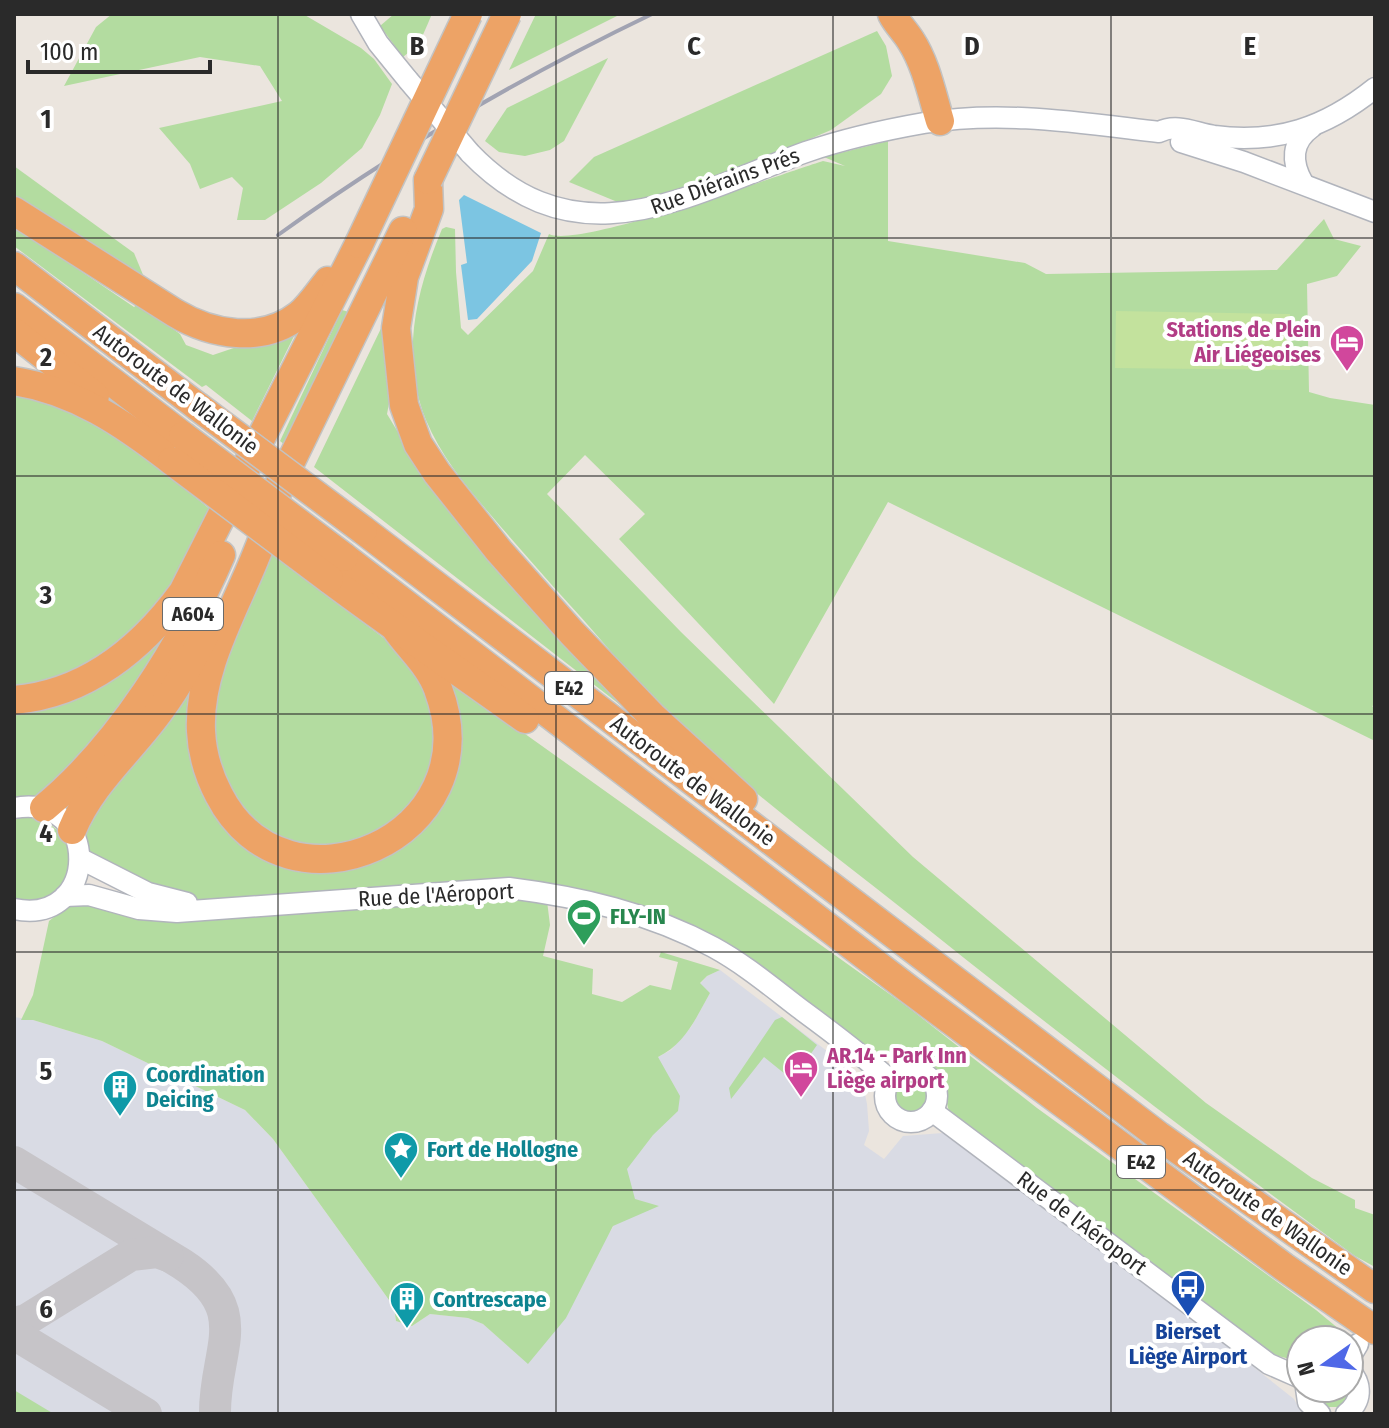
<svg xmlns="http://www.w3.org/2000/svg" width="1389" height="1428" viewBox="0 0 1389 1428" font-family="'Fira Sans Condensed',sans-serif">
  <rect width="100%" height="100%" fill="#ebe5de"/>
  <path fill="#d9dbe4" d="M 720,970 L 856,1073 L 863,1085 L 867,1104 L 869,1131 L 864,1145 L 884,1159 L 903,1136 L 943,1133 L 1236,1353 L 1294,1399 L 1302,1414 L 14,1414 L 14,1017 L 33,1020 L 102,1041 L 245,1110 L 273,1139 L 389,1300 L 394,1307 L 396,1321 L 412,1326 L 430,1314 L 468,1318 L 483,1324 L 528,1363 L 613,1227 L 582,1196 L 658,1057 L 671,1050 L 691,1027 L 710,993 L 700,984 L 707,976 Z"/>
  <g fill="#b3dca0">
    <path d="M 112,14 L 303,14 L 361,48 L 374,59 L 392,84 L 380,115 L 362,148 L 321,183 L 265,220 L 237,220 L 243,188 L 232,177 L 200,189 L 190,164 L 159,128 L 282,101 L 260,66 L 200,57 L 64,86 L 96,27 Z"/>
    <path d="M 394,14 L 432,14 L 419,44 L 403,57 L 380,26 Z"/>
    <path d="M 536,14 L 621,14 L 509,70 Z"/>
    <path d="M 877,31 L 886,46 L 892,76 L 881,94 L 831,130 L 726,175 L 632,208 L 569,182 L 594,157 Z"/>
    <path d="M 608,58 L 564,141 L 550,150 L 525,156 L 499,152 L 485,141 L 507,108 Z"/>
    <path d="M 888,141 L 888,241 L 1025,263 L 1046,274 L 1277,270 L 1324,219 L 1334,239 L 1361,246 L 1337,276 L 1307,284 L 1309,392 L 1330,398 L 1375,405 L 1375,705 L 1372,706 L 1375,708 L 1375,741 L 888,502 L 774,704 L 619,539 L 645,514 L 585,455 L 547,494 L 681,632 L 913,857 L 1206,1103 L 1312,1178 L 1355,1200 L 1355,1208 L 1375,1215 L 1375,1267 L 1355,1256 C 1205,1147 1059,1034 914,918 C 832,853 747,790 672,718 C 635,682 604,642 569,604 C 546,579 524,553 501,527 C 473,494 443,461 426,420 C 400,356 416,291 442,229 L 446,227 L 455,229 L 456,272 L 461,328 L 468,335 L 533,271 L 549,234 C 578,249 781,174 823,161 L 845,166 L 824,157 Z"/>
    <path d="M 14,166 L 134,253 L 146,282 L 14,195 Z"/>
    <path d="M 14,226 L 134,307 L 138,304 L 180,334 L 186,345 L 213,355 L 299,326 L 252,421 L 206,385 L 202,387 L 14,246 Z"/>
    <path d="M 342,310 L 352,313 L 285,445 L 280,441 Z"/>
    <path d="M 387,316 L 391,393 L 387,414 L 422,472 L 659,735 L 314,467 Z"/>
    <path d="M 14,393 L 45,398 L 102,422 L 165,470 L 166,474 L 211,510 L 173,583 L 152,611 L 112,650 L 65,677 L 14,688 Z"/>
    <path d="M 269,552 L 385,639 L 408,663 L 429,695 L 437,736 L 429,779 L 403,817 L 346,846 L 303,846 L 264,830 L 222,781 L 212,721 L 225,655 Z"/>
    <path d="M 180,610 L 136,695 L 39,799 L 14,800 L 14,709 Z"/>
    <path d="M 444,676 L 909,1008 L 1037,1108 L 1316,1310 L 1345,1334 L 1339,1340 L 1301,1340 L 1301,1357 L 1290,1359 L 1270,1354 L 954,1120 L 948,1108 L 942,1078 L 929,1065 L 916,1061 L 889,1060 L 867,1050 L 823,1016 L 600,895 L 209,901 L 159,892 L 92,860 L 85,845 L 82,818 L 182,684 L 193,690 L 193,752 L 291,865 L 428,821 Z"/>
    <path d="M 23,817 C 69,819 89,867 50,895 C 48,897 42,902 40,902 C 33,904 22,902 14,901 L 14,820 Z"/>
    <path d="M 502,897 L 547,901 L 550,925 L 543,956 L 593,969 L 592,994 L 622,1002 L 650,985 L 671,990 L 678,962 L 659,957 L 661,952 L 720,970 L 707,976 L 700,983 L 710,993 C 696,1018 685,1044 658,1057 L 680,1096 L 678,1111 L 653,1135 L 627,1169 L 635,1199 L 659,1206 L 613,1226 L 566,1318 L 528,1364 L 483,1324 L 468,1318 L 430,1314 L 412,1326 L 396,1321 L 394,1307 L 379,1286 L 273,1139 L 245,1110 L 102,1041 L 33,1020 L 21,1020 L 33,995 L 49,921 L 72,903 L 114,906 Z"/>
    <path d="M 782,1017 L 817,1045 L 810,1055 L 804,1052 L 785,1074 L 764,1057 L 731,1099 L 729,1088 L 775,1020 Z"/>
    <circle cx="911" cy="1097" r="16"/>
    <path d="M 1317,1388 L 1349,1388 L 1349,1395 L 1339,1407 L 1328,1407 L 1320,1401 Z"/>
    <path d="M 14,1390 L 54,1414 L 14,1414 Z"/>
  </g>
  <path fill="#c3e29d" d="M 1116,311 L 1290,314 L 1290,370 L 1115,368 Z"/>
  <path fill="#7cc5e2" d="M 464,195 L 541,233 L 532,261 L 477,319 L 468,320 L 461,265 L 467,263 L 459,200 Z"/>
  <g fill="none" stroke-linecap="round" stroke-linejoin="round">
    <g stroke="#c6c4c8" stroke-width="32">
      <path d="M 14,1162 L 182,1264 C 254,1311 214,1349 215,1414"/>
      <path d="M 14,1323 L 26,1320 L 131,1255 L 157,1252 L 168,1256"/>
      <path d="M 14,1334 L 146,1414"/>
    </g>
    <defs>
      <g id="secondary">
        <path d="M 361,14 L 378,43 L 408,80"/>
        <path d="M 1181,142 L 1244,162 L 1375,212"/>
        <path d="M 470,153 C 578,265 687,195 806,152 C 844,139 884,130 924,123 C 1003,110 1081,123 1159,132 C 1177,123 1195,133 1214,136 C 1277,144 1325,128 1375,88"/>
        <path d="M 1303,183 C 1291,162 1291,142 1312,127"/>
        <path d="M 14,808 C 102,792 100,927 14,909"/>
        <path d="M 81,859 L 148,893 L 187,903"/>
        <path d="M 65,896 L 89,895 L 139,909 L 177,912 L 509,888 C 580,897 650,913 713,947 C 746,965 774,989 803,1011 C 833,1033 862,1055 890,1080"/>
        <circle cx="911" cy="1096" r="26"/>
        <path d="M 932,1111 L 1269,1364 L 1301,1378"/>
        <path d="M 1349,1359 L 1358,1344"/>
        <path d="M 1306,1388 L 1308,1402 L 1320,1414"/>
        <path d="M 1346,1414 C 1362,1402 1363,1384 1349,1370"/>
      </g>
      <g id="motorway">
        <path d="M 892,14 C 897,24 905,31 911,41 C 926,64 932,95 940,121"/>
        <path d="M 428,180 L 429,209 L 404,277 L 396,328 L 404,405 L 418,444 L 437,473 L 499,551 L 572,633 L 652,716 L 743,799"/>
        <path d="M 14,211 L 175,313 C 212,335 262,344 299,315 C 310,306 319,292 328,281"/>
        <path d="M 14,266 L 197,406"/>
        <path d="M 14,307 L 183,436"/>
        <path d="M 14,332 L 95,396"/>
        <path d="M 14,381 C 76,391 123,423 172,461"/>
        <path d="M 280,483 C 273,506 267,530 257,553 C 235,609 198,669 201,731 C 202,753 209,776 219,795 C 286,926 494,838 438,689 C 430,666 410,649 396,629"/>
        <path d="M 276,492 L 403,231"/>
        <path d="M 363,530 L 1159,1136 L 1375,1289"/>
        <path d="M 344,557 L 910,990 L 1284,1267 L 1375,1330"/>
        <path d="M 329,579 C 393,627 460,672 525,719"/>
        <path d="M 14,700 C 86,694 142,648 183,592 C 241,475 301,360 359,244"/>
        <path d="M 44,808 C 120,745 182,645 221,555"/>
        <path d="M 72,830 C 91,783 132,750 161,709 C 181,682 196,652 211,623"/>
      </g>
    </defs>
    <use href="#secondary" stroke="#b1b4bc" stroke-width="23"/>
    <use href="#motorway" stroke="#c3c3c3" stroke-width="31"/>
    <use href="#secondary" stroke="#fff" stroke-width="20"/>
    <use href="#motorway" stroke="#eda366" stroke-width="28"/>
    <path stroke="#a1a3b2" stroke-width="4" d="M 278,235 C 396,150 521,77 652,14"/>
    <defs>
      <path id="secondary-bridge" d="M 408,80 L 470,153"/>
      <g id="motorway-bridge">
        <path d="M 428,180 L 507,14"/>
        <path d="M 359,244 L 468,14"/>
        <path d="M 197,406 L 363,530"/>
        <path d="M 183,436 L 344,557"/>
        <path d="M 172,461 L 329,579"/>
      </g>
    </defs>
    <use href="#secondary-bridge" stroke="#b1b4bc" stroke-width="23" stroke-linecap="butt"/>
    <use href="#motorway-bridge" stroke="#c3c3c3" stroke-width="31" stroke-linecap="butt"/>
    <use href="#secondary-bridge" stroke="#fff" stroke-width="20"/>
    <use href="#motorway-bridge" stroke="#eda366" stroke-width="28"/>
  </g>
  <path fill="none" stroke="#2a2a2a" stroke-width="2" stroke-opacity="0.55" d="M 278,14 L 278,1414M 556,14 L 556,1414M 833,14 L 833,1414M 1111,14 L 1111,1414M 14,238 L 1375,238M 14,476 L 1375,476M 14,714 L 1375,714M 14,952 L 1375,952M 14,1190 L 1375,1190"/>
  <defs>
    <symbol id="hotel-pin" viewBox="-11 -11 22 30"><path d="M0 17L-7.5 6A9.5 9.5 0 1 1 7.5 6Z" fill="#d1479c" stroke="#fff"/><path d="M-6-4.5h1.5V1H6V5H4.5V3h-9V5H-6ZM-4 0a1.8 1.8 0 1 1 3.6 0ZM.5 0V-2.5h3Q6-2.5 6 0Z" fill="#fff"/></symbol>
    <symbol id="stadium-pin" viewBox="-11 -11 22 30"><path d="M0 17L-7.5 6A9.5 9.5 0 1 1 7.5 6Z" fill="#2e9e5b" stroke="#fff"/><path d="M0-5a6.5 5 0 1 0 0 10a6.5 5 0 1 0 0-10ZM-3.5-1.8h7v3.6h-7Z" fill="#fff"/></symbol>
    <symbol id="building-pin" viewBox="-11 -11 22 30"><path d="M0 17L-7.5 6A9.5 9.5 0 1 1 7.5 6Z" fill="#0f9aa8" stroke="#fff"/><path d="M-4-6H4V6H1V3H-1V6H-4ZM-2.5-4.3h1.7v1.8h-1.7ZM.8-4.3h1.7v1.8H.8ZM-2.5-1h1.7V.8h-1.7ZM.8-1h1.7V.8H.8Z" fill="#fff"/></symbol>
    <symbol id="sight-pin" viewBox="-11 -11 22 30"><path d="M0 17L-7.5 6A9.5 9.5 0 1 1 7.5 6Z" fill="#0f9aa8" stroke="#fff"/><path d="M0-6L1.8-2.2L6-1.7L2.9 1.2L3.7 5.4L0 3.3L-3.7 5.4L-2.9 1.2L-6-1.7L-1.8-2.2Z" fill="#fff"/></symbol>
    <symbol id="bus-pin" viewBox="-11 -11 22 30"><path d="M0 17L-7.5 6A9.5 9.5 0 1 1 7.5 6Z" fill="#1a4fb4" stroke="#fff"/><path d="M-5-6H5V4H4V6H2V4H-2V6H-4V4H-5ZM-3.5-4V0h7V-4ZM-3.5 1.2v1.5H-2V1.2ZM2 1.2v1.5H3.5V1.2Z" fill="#fff"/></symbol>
  </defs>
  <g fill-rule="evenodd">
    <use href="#hotel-pin" x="1327" y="322" width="40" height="54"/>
    <use href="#stadium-pin" x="564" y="896" width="40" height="54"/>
    <use href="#hotel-pin" x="781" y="1048" width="40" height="54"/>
    <use href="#building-pin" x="100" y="1067" width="40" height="54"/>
    <use href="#sight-pin" x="381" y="1129" width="40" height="54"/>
    <use href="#bus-pin" x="1168" y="1267" width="40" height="54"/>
    <use href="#building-pin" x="387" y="1279" width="40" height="54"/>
  </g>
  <g text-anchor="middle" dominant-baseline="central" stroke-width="8" stroke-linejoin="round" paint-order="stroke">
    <g fill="#fff" stroke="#6a6a6a" stroke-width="2">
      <rect x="163" y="598" width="60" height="32" rx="6"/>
      <rect x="545" y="672" width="48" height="32" rx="6"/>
      <rect x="1117" y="1146" width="48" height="32" rx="6"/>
    </g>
    <g font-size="20" font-weight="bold" fill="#2a2a2a">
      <text x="193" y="614">A604</text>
      <text x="569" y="688">E42</text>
      <text x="1141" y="1162">E42</text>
    </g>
    <g font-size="22" fill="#2a2a2a" stroke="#fff">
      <text transform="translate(725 181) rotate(-20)">Rue Diérains Prés</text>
      <text transform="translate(176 389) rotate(37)">Autoroute de Wallonie</text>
      <text transform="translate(693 781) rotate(37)">Autoroute de Wallonie</text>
      <text transform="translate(436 895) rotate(-3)">Rue de l'Aéroport</text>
      <text transform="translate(1268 1213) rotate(35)">Autoroute de Wallonie</text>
      <text transform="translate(1082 1223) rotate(37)">Rue de l'Aéroport</text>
    </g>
    <g font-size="22" font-weight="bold" fill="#b23c85" stroke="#fff" text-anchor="end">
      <text x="1321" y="329">Stations de Plein<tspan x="1321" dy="25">Air Liégeoises</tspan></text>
      <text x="827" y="1055" text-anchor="start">AR.14 - Park Inn<tspan x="827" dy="25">Liège airport</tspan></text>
    </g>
    <g font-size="22" font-weight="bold" fill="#27864d" stroke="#fff" text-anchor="start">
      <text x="610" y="916">FLY-IN</text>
    </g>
    <g font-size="22" font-weight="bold" fill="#0d838f" stroke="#fff" text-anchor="start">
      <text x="146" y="1074">Coordination<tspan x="146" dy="25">Deicing</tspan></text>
      <text x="427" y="1149">Fort de Hollogne</text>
      <text x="433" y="1299">Contrescape</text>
    </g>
    <g font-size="22" font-weight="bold" fill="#164399" stroke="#fff">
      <text x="1188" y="1331">Bierset<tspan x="1188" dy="25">Liège Airport</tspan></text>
    </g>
  </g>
  <g font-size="26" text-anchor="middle" font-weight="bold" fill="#2a2a2a" stroke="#fff" stroke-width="8" stroke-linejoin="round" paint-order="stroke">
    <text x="417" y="55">B</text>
    <text x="694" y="55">C</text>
    <text x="972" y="55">D</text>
    <text x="1250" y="55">E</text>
    <text x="46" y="128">1</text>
    <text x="46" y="366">2</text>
    <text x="46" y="604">3</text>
    <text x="46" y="842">4</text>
    <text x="46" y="1080">5</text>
    <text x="46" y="1318">6</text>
  </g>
  <rect width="1389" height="1428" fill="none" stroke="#2a2a2a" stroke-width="32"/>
  <g transform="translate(1325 1364) rotate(256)"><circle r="38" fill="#ffffff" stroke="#aaaaaa" stroke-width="2"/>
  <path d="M0-6L14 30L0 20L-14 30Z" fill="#4f68e7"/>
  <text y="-12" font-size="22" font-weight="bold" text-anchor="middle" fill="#2a2a2a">N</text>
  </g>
  <path d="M28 60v12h182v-12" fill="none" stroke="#2a2a2a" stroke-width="4"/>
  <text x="40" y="60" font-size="24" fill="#2a2a2a" stroke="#ffffff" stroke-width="6" paint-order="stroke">100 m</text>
</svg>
